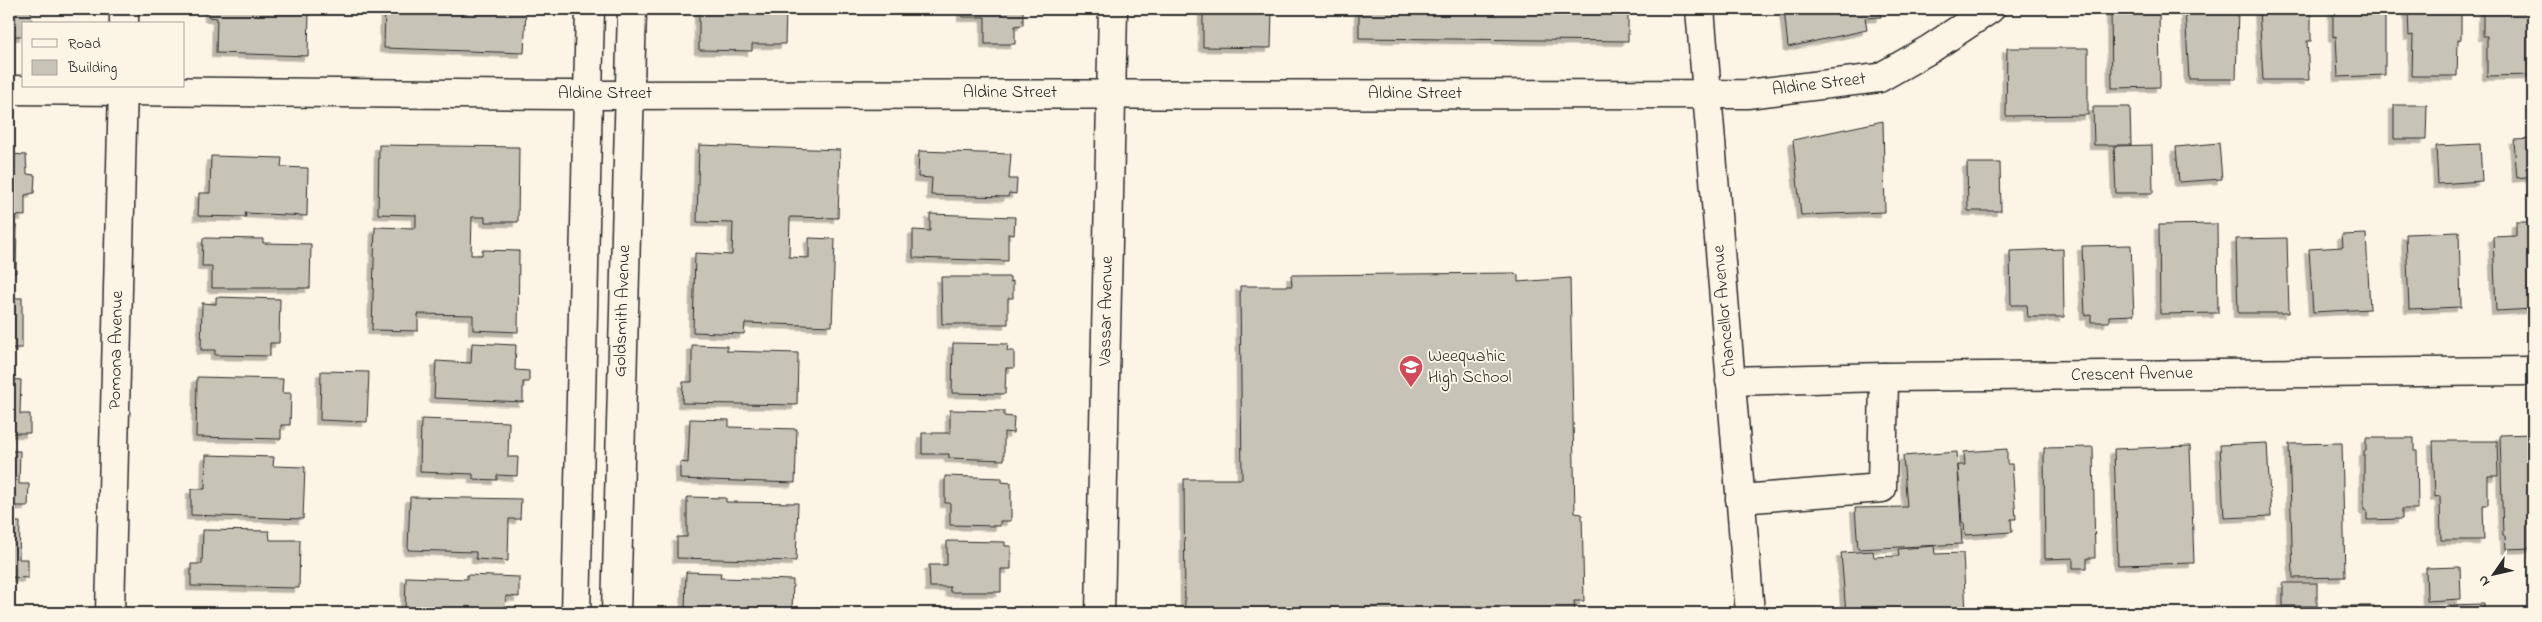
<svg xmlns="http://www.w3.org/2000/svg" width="2542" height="622" viewBox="0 0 2542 622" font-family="'Indie Flower',sans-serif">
  <defs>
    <filter id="shadow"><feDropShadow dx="-4.5" dy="4.5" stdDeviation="0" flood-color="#0004"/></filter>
  </defs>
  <rect width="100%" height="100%" fill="#fcf5e5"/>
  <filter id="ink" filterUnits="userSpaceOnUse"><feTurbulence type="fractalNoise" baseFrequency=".02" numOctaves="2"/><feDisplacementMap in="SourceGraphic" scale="10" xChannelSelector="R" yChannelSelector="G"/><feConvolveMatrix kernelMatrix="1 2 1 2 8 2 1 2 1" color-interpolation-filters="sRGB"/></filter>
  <g filter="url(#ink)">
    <g fill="#c8c3b7" stroke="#2b2b2b" filter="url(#shadow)">
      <path d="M 9,9 L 31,9 L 32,24 L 24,24 L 24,36 L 9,36 Z"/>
      <path d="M 209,9 L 309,9 L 308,56 L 216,53 L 217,18 L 209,17 Z"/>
      <path d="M 385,9 L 526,9 L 524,53 L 384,48 Z"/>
      <path d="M 699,9 L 786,9 L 785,44 L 752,44 L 752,51 L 699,50 Z"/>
      <path d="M 962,9 L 1023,9 L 1023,25 L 1015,26 L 1015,44 L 985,44 L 985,17 L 962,17 Z"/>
      <path d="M 1203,9 L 1272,9 L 1271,48 L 1203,47 Z"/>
      <path d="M 1359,9 L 1628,9 L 1628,41 L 1359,38 Z"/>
      <path d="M 1784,9 L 1880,9 L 1881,17 L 1865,18 L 1867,30 L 1788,47 Z"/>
      <path d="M 2111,9 L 2159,9 L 2160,87 L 2112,88 Z"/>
      <path d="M 2185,9 L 2238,9 L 2236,79 L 2189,79 Z"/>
      <path d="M 2259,9 L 2311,9 L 2311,41 L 2307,41 L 2309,80 L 2263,80 Z"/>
      <path d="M 2333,9 L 2385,9 L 2385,75 L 2338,77 L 2336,36 L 2333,37 Z"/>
      <path d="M 2408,9 L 2461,9 L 2461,39 L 2458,40 L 2457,76 L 2412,76 L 2413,35 L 2409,36 Z"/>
      <path d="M 2483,9 L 2533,9 L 2533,75 L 2487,76 L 2487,36 L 2483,36 Z"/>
      <path d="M 2007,48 L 2088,48 L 2088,115 L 2006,116 Z"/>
      <path d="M 2394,105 L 2427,105 L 2426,139 L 2394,139 Z"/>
      <path d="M 2093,107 L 2130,107 L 2131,145 L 2094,145 Z"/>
      <path d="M 1883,121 L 1885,212 L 1801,215 L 1793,140 Z"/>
      <path d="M 2533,139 L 2533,176 L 2517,178 L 2514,140 Z"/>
      <path d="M 2219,143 L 2222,179 L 2179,182 L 2176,147 Z"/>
      <path d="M 2480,144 L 2482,181 L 2438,184 L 2436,146 Z"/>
      <path d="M 379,145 L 519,147 L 518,222 L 485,222 L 485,217 L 472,217 L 471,255 L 482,255 L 482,250 L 519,251 L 518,332 L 473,330 L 473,315 L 418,314 L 418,331 L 372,330 L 375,227 L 416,228 L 416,215 L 378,214 Z"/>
      <path d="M 699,145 L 840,150 L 838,218 L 790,217 L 789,257 L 809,258 L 809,238 L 835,239 L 832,326 L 745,323 L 744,334 L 693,332 L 695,253 L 732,255 L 733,223 L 697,222 Z"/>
      <path d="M 2152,145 L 2153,193 L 2116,193 L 2114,146 Z"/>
      <path d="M 919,151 L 1011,154 L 1009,179 L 1017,179 L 1016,194 L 1009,193 L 1008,197 L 931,195 L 932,178 L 918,177 Z"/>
      <path d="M 9,154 L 26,155 L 27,174 L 35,175 L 34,193 L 25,195 L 25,216 L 9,215 Z"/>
      <path d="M 211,156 L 282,158 L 281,167 L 308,168 L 307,216 L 245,213 L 246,217 L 198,216 L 199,193 L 210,193 Z"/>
      <path d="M 1967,163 L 2000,163 L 2001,211 L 1968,211 Z"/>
      <path d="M 930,214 L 1015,217 L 1014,235 L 1008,234 L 1008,261 L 913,258 L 913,230 L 930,231 Z"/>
      <path d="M 2516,222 L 2533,222 L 2533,309 L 2496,311 L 2493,237 L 2516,236 Z"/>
      <path d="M 2217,224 L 2218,313 L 2160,314 L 2159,225 Z"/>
      <path d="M 9,226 L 17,226 L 16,273 L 9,273 Z"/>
      <path d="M 2459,232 L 2461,307 L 2409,309 L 2406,234 Z"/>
      <path d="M 2366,234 L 2370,309 L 2313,312 L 2309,249 L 2343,247 L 2342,235 Z"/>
      <path d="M 203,238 L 263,239 L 263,243 L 311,244 L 310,288 L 212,288 L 212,266 L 202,266 Z"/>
      <path d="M 2287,238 L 2289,313 L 2238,313 L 2236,239 Z"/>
      <path d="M 2131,245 L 2134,315 L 2109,316 L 2109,322 L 2091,322 L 2091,315 L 2085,316 L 2082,246 Z"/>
      <path d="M 2063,249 L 2064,317 L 2028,317 L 2027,305 L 2011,305 L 2010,251 Z"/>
      <path d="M 1515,273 L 1518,276 L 1518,282 L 1570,278 L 1575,513 L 1582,514 L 1584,601 L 1574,601 L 1575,613 L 1185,613 L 1184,479 L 1242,479 L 1240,286 L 1292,286 L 1291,275 Z"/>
      <path d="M 941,277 L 1010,277 L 1010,282 L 1013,281 L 1013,298 L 1008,298 L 1008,324 L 942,324 Z"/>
      <path d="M 216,297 L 280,299 L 279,343 L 270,343 L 270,356 L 215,355 L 215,350 L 201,350 L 202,303 L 216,304 Z"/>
      <rect x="9" y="298" width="13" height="50"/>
      <path d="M 472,343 L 516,345 L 515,370 L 529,371 L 529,382 L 523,382 L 523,402 L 434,398 L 436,361 L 471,363 Z"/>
      <path d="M 953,343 L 1008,344 L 1007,351 L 1014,351 L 1014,368 L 1006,368 L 1005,394 L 952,393 Z"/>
      <path d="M 692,345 L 727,346 L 727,351 L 798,353 L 797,405 L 682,403 L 683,382 L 692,382 Z"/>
      <path d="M 321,371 L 369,372 L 367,422 L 320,420 Z"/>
      <path d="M 197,377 L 283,379 L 282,393 L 291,393 L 290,425 L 281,425 L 281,439 L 196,437 Z"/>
      <path d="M 9,379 L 21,380 L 20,414 L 30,414 L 30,433 L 9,433 Z"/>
      <path d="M 950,410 L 1004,411 L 1004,416 L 1014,417 L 1013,433 L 1004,432 L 1004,460 L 949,458 L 949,454 L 922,454 L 922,433 L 950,433 Z"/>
      <path d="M 421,419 L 509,422 L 508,457 L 518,457 L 517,476 L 497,475 L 497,480 L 473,479 L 473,474 L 420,472 Z"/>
      <path d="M 690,419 L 729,420 L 729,427 L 797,429 L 795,483 L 680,479 L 680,462 L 688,463 Z"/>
      <path d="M 2533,434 L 2533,548 L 2506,549 L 2505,536 L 2503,536 L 2500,435 Z"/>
      <path d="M 2366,438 L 2414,438 L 2414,451 L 2417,451 L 2418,509 L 2402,509 L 2402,519 L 2367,520 L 2367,510 L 2364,509 L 2364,451 L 2366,451 Z"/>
      <path d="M 2433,441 L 2497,441 L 2498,476 L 2488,476 L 2488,505 L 2483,505 L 2484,540 L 2441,540 L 2440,496 L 2435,497 Z"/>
      <path d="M 2267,443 L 2271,516 L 2224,518 L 2220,445 Z"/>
      <path d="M 2342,443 L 2345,577 L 2293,578 L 2289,444 Z"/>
      <path d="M 2190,446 L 2194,563 L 2118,565 L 2114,449 Z"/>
      <path d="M 2093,447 L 2095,558 L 2087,558 L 2087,568 L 2073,568 L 2073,558 L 2045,559 L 2044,448 Z"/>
      <path d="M 2007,449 L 2007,464 L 2012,464 L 2016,519 L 2011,519 L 2012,532 L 1965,535 L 1964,523 L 1962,523 L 1958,465 L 1965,465 L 1964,452 Z"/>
      <path d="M 9,451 L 20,451 L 19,484 L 29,484 L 28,506 L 9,506 Z"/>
      <path d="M 1957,452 L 1962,544 L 1858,549 L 1855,508 L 1907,507 L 1903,456 Z"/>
      <path d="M 206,455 L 274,457 L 273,466 L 305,467 L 303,519 L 191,515 L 191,489 L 205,489 Z"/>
      <path d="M 945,476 L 1002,478 L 1002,482 L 1011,483 L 1011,521 L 1000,521 L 1000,526 L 950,525 L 950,503 L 945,503 Z"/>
      <path d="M 410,497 L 521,499 L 520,519 L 509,519 L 508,561 L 476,559 L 476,552 L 408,550 Z"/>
      <path d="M 687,497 L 726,498 L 726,502 L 798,503 L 796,561 L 677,558 L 677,537 L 687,537 Z"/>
      <path d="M 9,522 L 20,522 L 19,559 L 28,559 L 28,578 L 9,577 Z"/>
      <path d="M 203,530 L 269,531 L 270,540 L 300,540 L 299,588 L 191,586 L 191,564 L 202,564 Z"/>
      <path d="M 947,541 L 1005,542 L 1005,546 L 1011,546 L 1011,569 L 1001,569 L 1001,592 L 950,592 L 950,587 L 930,587 L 929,565 L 947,565 Z"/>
      <path d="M 1934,546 L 1935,554 L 1963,553 L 1966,613 L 1846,613 L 1841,553 L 1873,551 L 1874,557 L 1899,556 L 1898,549 Z"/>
      <path d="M 2460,567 L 2461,599 L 2427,601 L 2426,568 Z"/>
      <path d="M 686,572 L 721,573 L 720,578 L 793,580 L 792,613 L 675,613 L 685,613 Z"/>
      <path d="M 467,575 L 519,577 L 519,597 L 506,596 L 505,613 L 405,613 L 406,577 L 467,579 Z"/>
      <rect x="2283" y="583" width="34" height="23"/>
      <path d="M 9,595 L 14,595 L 13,613 L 9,613 Z"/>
      <path d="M 2484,604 L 2484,613 L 2447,613 L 2447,605 Z"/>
      <rect x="2338" y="606" width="36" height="7"/>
      <path d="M 936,608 L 1001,611 L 1001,613 L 936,613 Z"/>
      <path d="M 196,611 L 257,613 L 195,613 Z"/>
    </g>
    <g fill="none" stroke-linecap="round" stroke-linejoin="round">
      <defs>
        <g id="minor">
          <path d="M 124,24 L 124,9"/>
          <path d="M 9,90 L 565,95 L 1747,94 L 1879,78 L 1930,49 L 1990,9"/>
          <path d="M 1730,381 L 1884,377 L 2533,371"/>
          <path d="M 1740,499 L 1882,488 L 1884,377"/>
          <path d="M 110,613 L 123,86"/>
          <path d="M 576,613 L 590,9"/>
          <path d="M 616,613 L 632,9"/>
          <path d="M 1100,613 L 1113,9"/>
        </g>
        <path id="major" d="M 1700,9 L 1750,613"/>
      </defs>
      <use href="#minor" stroke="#2b2b2b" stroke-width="31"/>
      <use href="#major" stroke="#2b2b2b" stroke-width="31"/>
      <use href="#minor" stroke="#fcf5e5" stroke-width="28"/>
      <use href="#major" stroke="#fcf5e5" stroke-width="28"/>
    </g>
  </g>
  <defs>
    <symbol id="school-pin" viewBox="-11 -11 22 30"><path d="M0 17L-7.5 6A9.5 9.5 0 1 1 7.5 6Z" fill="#d1495b" stroke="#fcf5e5"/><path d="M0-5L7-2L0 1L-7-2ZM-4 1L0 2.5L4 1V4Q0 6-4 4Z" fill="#fff"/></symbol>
  </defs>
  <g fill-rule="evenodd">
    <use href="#school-pin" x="1397" y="353" width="28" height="38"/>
  </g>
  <g text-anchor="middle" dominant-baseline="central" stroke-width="4" stroke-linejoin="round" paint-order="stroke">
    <g font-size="18" fill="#2b2b2b" stroke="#fcf5e5">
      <text transform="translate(1819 85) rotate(-7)">Aldine Street</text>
      <text x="1010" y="93">Aldine Street</text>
      <text x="605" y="94">Aldine Street</text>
      <text x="1415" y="94">Aldine Street</text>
      <text transform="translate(623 311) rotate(-88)">Goldsmith Avenue</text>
      <text transform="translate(1107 311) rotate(-89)">Vassar Avenue</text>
      <text transform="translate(1725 311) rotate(-95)">Chancellor Avenue</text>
      <text transform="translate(117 350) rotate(-89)">Pomona Avenue</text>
      <text transform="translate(2132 375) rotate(-1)">Crescent Avenue</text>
    </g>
    <g font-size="18" fill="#2b2b2b" stroke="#fcf5e5" text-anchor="start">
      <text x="1428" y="357">Weequahic<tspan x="1428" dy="21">High School</tspan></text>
    </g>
  </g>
  <rect width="2542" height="622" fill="none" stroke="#fcf5e5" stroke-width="30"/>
  <rect x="15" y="15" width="2512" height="592" fill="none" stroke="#2b2b2b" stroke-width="2" filter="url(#ink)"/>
  <rect x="22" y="22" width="162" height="65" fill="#fcf5e5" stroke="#a8a49b"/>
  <rect x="32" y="39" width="25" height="8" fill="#fcf5e5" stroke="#a8a49b"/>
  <text x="68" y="48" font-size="15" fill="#2b2b2b">Road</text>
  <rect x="32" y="60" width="25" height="15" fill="#c8c3b7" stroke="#a8a49b"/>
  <text x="68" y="72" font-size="15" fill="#2b2b2b">Building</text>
  <g transform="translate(2494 574) rotate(236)" stroke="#fcf5e5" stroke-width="4" paint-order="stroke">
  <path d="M0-4L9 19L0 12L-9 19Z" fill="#2b2b2b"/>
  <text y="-8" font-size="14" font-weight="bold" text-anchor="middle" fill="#2b2b2b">N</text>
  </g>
</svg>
